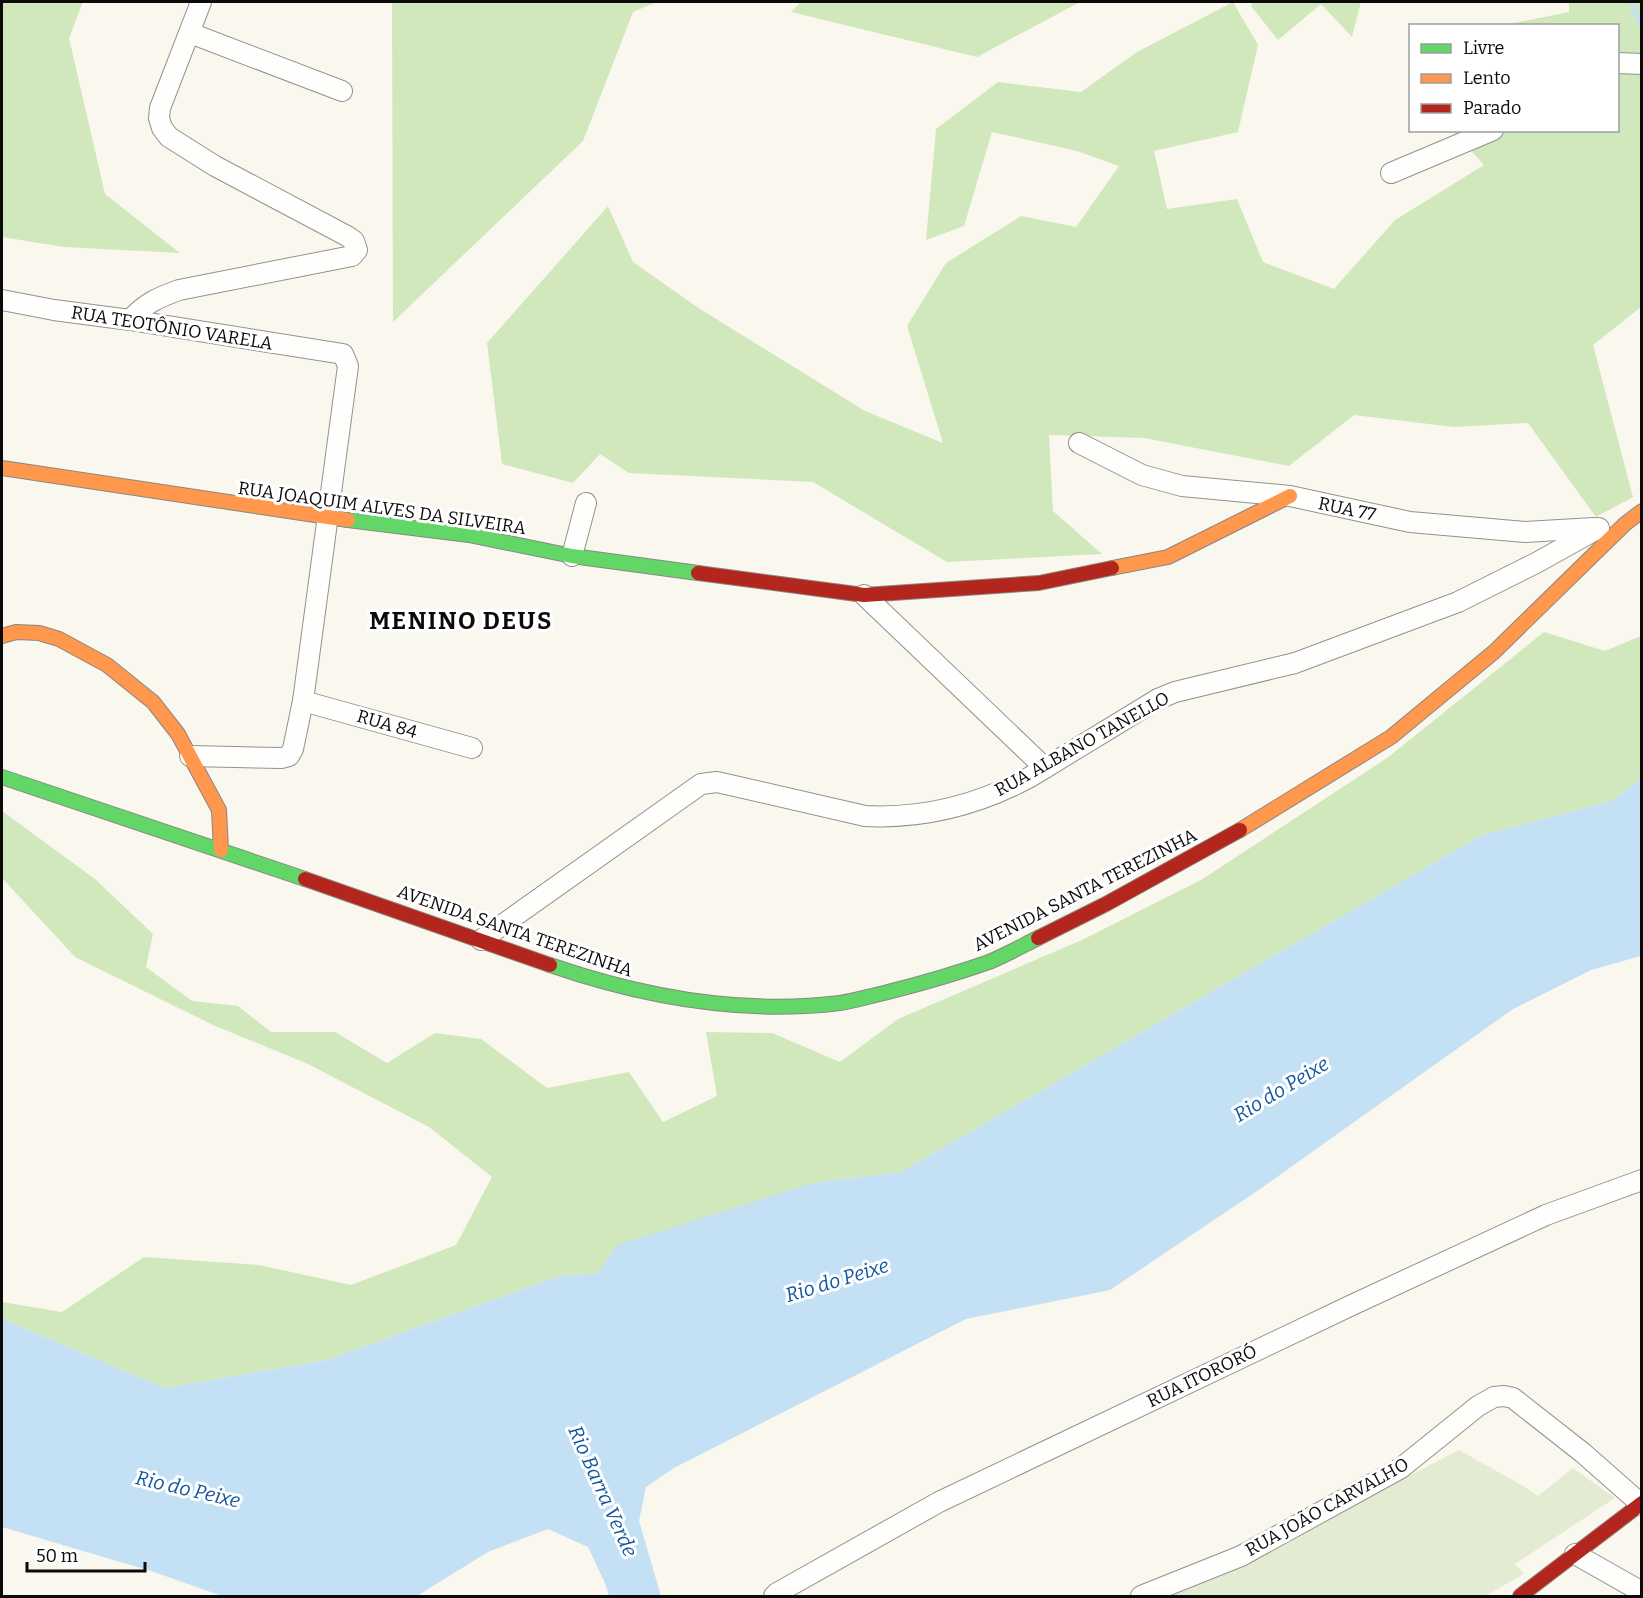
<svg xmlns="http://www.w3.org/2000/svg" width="1643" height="1598" viewBox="0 0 1643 1598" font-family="Bitter,serif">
  <rect width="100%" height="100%" fill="#faf8ee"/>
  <g fill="#d0e8bb">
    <path d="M 2,2 L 83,2 L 69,38 L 105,194 L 180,253 L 64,247 L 2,237 Z"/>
    <path d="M 392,2 L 657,2 L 633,12 L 583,141 L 393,322 Z"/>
    <path d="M 801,2 L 1080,2 L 977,57 L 791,12 Z"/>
    <path d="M 1233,2 L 1258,45 L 1238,132 L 1154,151 L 1167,209 L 1237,199 L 1263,262 L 1334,289 L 1395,220 L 1484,165 L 1453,131 L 1618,130 L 1618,26 L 1504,25 L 1569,12 L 1569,2 L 1641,2 L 1641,307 L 1593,345 L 1633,497 L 1596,517 L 1528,423 L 1454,427 L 1354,415 L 1289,466 L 1144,438 L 1049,435 L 1053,511 L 1102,554 L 947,562 L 813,482 L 629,473 L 600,454 L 573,483 L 502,464 L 487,343 L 608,206 L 633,262 L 700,309 L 865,411 L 943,443 L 907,326 L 946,263 L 1021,216 L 1076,227 L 1119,166 L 1077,151 L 992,132 L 964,226 L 926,240 L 936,129 L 998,82 L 1081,92 L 1137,52 Z"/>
    <path d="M 1253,2 L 1361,2 L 1352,37 L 1321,4 L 1278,40 L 1251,6 Z"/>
    <path d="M 1544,632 L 1605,651 L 1641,636 L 1641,779 L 1611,801 L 1482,835 L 901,1172 L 813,1183 L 598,1273 L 559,1276 L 327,1360 L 165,1388 L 2,1319 L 2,1302 L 62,1312 L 144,1257 L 259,1265 L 351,1285 L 456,1245 L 492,1177 L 429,1127 L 308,1064 L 213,1025 L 75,957 L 2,878 L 2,811 L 95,879 L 153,934 L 146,967 L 192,1001 L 238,1006 L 271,1032 L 335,1032 L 387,1063 L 435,1033 L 481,1039 L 547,1088 L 629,1072 L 663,1122 L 717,1096 L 706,1032 L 772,1033 L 840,1062 L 898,1019 L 1084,939 L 1201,880 L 1387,758 Z"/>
  </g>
  <path fill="#e3ebd2" d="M 1459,1450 L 1525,1487 L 1538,1496 L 1573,1468 L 1615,1498 L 1515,1564 L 1524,1574 L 1485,1596 L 1160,1596 L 1245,1560 Z"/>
  <path fill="#c4e0f4" d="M 1641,779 L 1641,956 L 1591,970 L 1513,1009 L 1263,1187 L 1110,1290 L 966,1319 L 674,1468 L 646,1487 L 639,1521 L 661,1596 L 609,1596 L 605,1583 L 588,1547 L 548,1529 L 488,1552 L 417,1596 L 222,1596 L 154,1572 L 2,1527 L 2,1319 L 165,1388 L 327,1360 L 559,1276 L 598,1273 L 617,1245 L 813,1183 L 901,1172 L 1482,835 L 1611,801 Z"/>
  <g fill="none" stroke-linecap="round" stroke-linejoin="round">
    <path stroke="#c4e0f4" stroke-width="4.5" d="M 1631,2 L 1642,27"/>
    <defs>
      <g id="street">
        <path d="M 190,33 L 342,91"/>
        <path d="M 1618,63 L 1642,64"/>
        <path d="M 1391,173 L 1493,130"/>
        <path d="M 2,300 L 54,310 L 130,320 L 343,354 L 348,366 L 303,701 L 293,749 L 289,756 L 282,758 L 190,756"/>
        <path d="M 130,320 C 146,303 157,298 179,290 L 352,256 L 357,250 L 354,241 L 347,236 L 215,166 L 169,137 L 162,128 L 159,118 L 160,108 L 201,2"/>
        <path d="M 1079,443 L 1142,475 L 1182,486 L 1290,496 L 1410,522 L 1525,532 L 1594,528"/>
        <path d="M 572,556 L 586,503"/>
        <path d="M 864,595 L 1045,768"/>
        <path d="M 303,701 L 472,748"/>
        <path d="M 481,940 L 701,784 L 717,782 L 865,816 C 925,819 978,805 1030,777 L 1158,699 L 1175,692 L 1295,663 L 1458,602 L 1536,563 L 1599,528"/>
        <path d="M 1575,1554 L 1642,1592"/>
        <path d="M 774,1596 L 777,1593 L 939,1502 L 1352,1305 L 1546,1215 L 1642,1180"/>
        <path d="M 1141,1596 L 1241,1556 L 1401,1468 L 1478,1406 L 1494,1397 L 1504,1396 L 1513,1398 L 1583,1453 L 1642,1505"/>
      </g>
      <g id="fast">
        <path d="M 348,520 L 469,535 L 572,556 L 698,573"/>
        <path d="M 2,777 L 305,879"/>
        <path d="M 550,965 C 643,997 742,1015 840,1003 C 855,1001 870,996 884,993 C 920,984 955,974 989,962 C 1006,955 1022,946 1038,938"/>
      </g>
      <g id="slow">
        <path d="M 2,468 L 348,520"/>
        <path d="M 1112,568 L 1168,557 L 1290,496"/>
        <path d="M 2,636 L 16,632 L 39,633 L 59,639 L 107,665 L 153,702 L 178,734 L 219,810 L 221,850"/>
        <path d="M 1240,830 L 1391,737 L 1494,652 L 1625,524 L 1642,511"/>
      </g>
      <g id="jam">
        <path d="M 698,573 L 864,595 L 1039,583 L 1112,568"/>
        <path d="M 305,879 L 550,965"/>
        <path d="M 1038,938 L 1106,904 L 1240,830"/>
        <path d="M 1520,1596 L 1642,1503"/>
      </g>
    </defs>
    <use href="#street" stroke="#93928d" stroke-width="22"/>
    <use href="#fast" stroke="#898884" stroke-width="16"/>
    <use href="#slow" stroke="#898884" stroke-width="16"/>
    <use href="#jam" stroke="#898884" stroke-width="16"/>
    <use href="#street" stroke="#fefefc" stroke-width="20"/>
    <use href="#fast" stroke="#63d668" stroke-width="14"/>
    <use href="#slow" stroke="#ff974d" stroke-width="14"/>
    <use href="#jam" stroke="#b3261e" stroke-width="14"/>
  </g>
  <g text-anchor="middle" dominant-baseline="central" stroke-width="6" stroke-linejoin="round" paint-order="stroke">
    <g font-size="18" fill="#0b0b0b" stroke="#fff">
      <text transform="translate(172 328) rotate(9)">RUA TEOTÔNIO VARELA</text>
      <text transform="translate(382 508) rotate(8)">RUA JOAQUIM ALVES DA SILVEIRA</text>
      <text transform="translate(1347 509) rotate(12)">RUA 77</text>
      <text transform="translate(387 724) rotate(16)">RUA 84</text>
      <text transform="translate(1082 744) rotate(-29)">RUA ALBANO TANELLO</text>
      <text transform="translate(1085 890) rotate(-27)">AVENIDA SANTA TEREZINHA</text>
      <text transform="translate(515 931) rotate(19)">AVENIDA SANTA TEREZINHA</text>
      <text transform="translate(1202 1376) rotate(-26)">RUA ITORORÓ</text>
      <text transform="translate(1327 1507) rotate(-29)">RUA JOÃO CARVALHO</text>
    </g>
    <g font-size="20" font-style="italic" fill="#13569e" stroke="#fff">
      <text transform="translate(1281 1089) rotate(-31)">Rio do Peixe</text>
      <text transform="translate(837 1280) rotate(-17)">Rio do Peixe</text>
      <text transform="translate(188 1489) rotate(13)">Rio do Peixe</text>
      <text transform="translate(603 1491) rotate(66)">Rio Barra Verde</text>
    </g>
    <g font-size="24" font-weight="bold" letter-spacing="1.5" fill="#0b0b0b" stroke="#fff">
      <text x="461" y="621">MENINO DEUS</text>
    </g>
  </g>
  <rect width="1643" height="1598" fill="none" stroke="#0b0b0b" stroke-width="6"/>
  <rect x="1409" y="24" width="210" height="108" fill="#ffffff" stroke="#9d9d9d" stroke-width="1.5"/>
  <rect x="1421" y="44" width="30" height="9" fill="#63d668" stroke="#9d9d9d" stroke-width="1.5"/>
  <text x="1463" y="54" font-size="18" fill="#0b0b0b">Livre</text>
  <rect x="1421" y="74" width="30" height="9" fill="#ff974d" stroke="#9d9d9d" stroke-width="1.5"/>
  <text x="1463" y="84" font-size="18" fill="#0b0b0b">Lento</text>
  <rect x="1421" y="104" width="30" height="9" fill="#b3261e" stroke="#9d9d9d" stroke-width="1.5"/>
  <text x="1463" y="114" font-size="18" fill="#0b0b0b">Parado</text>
  <path d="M27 1562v9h118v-9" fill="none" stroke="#0b0b0b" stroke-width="3"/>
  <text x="36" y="1562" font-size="18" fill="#0b0b0b" stroke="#ffffff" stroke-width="4.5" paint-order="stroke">50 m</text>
</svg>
